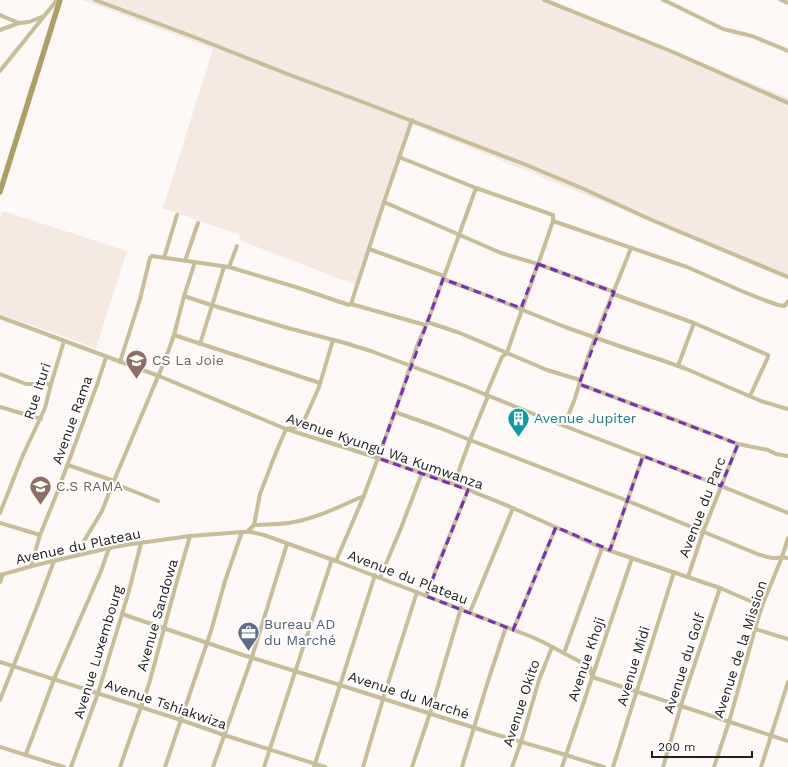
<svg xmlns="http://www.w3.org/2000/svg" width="788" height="767" viewBox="0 0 788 767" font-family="'Work Sans',sans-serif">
  <rect width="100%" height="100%" fill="#fef9f6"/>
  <g fill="#f5e9e2">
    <path d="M 83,0 L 551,0 L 788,98 L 788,280 L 628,212 L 409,123 L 356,285 L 239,240 L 240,235 L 163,208 L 213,49 Z"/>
    <path d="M 3,211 L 127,251 L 96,348 L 0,314 L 0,219 Z"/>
  </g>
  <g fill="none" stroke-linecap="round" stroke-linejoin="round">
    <g stroke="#c7bd96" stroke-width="4">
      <path d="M 95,0 L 194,37 L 290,75 L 360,101 L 529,166 L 584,189 L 654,221 L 788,277"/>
      <path d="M 544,0 L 673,52 L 788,103"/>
      <path d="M 663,0 L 670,3 L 723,29 L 752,36 L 788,51"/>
      <path d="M 781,0 L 788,3"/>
      <path d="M 0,15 L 19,23"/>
      <path d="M 0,30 L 19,23 L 29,22 L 44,16"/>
      <path d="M 0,71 L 57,0"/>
      <path d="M 399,157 L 476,188 L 553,215 L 553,221 C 539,263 523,305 509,347 L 507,353 L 502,357 L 486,395"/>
      <path d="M 384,202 L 501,253 L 538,264 L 614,292"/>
      <path d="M 553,221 L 687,267 L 744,292 L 764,300 L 778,305 L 784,306 L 786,304 L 788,301"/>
      <path d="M 369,249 L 444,276"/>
      <path d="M 164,258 L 177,215"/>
      <path d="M 185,261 L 198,223"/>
      <path d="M 229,267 L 237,246"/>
      <path d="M 443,279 L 473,290 L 565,327 L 625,348 L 664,361 L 684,368 L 761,401 L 788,409"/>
      <path d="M 613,294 L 694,323 L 768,355 L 768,357 L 750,396"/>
      <path d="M 184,296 L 211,305 L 288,328 L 345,343 L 371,351 L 462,385 L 541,417 L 643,456 L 610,550"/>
      <path d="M 351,304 L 384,202 L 412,120"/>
      <path d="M 0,317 L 159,376 L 286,429 L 378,458 L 454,484 L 513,508 L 602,548 L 720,588 L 762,606"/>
      <path d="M 427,322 L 460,333 L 547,370 L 580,380"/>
      <path d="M 174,335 L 320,383"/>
      <path d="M 200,344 L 224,267"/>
      <path d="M 120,362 L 140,299 L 150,258 L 152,256 L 229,267 L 299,288 L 349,305 L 351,304 L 425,325"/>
      <path d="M 678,366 L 694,323"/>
      <path d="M 0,374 L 26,384 L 51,384"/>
      <path d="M 579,384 L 660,414 L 738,444 L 768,450 L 776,454 L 788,456"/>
      <path d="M 0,407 L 41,419"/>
      <path d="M 395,412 L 440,428 L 470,440 L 628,501 L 760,555 C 764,556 769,558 774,558 C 779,558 783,557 788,558"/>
      <path d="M 564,426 L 574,401 L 587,360 L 595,338 L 631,248"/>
      <path d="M 643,456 L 721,486 L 788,513"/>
      <path d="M 68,465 L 114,481"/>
      <path d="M 113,483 L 158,501"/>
      <path d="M 454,484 L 470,440 L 488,396"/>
      <path d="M 0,513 L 23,455 L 45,408 L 51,384 L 64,341"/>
      <path d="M 0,523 L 40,535 L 31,566"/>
      <path d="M 254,525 C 267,524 281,525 294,522 C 318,518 342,505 364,496"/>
      <path d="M 247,532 L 254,525 L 260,494 L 275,455 L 286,429 C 292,428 299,428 303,423 L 319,387 L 333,340"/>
      <path d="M 40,535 L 57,493 L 98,382 L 106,357"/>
      <path d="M 75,556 L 102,511 L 113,483 L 165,360 L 174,335 L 184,296 L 195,262"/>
      <path d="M 336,561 L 363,498 L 395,412 L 417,346 L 429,318 L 476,188"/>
      <path d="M 0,575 L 36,565 L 109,548 L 125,545 L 190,536 L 242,532 L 251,532 L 264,535 L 336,561 L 532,637 L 543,642 L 590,667 L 592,677 L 788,741"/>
      <path d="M 688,577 L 703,532 L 738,444"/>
      <path d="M 380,578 L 401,528 L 422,473"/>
      <path d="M 0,582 L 3,574"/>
      <path d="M 426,596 L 439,562 L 468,490"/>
      <path d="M 470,612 L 513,508"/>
      <path d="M 122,614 L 243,655 L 340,685 L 491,733 L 566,755 L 604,767"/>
      <path d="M 755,629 L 788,639"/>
      <path d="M 513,630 L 556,527"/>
      <path d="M 564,653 L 602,548"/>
      <path d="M 0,662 L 181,720 L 224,735 L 325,767"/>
      <path d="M 0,700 L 36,609 L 54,561"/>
      <path d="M 0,747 L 64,767"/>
      <path d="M 26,754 L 54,679 L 101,571 L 109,548"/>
      <path d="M 71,767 L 98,693 L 129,591 L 141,543"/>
      <path d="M 120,767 L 149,684 L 175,588 L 190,536"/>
      <path d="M 165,767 L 211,631 L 225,581 L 242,532"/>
      <path d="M 213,767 L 252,657 L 287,544"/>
      <path d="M 264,767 L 332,559"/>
      <path d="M 314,767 L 375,575"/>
      <path d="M 363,767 L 383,699 L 417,592"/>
      <path d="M 412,767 L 430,713 L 461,608"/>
      <path d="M 462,767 L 488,681 L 506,627"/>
      <path d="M 512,767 L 521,742 L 539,680 L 552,647"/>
      <path d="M 562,767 L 632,558"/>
      <path d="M 613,767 L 674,572"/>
      <path d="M 663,767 L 683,699 L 720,588"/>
      <path d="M 714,767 L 729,722 L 755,629 L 762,606 L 782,557 L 788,538"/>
      <path d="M 761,767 L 788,682"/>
    </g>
    <path stroke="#ae9f62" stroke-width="5.5" d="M 0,192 L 60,0"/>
  </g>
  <path fill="none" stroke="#7b2cbf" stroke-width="3" stroke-dasharray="8 5" stroke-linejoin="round" d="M 538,264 L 614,292 L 579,384 L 738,444 L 721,486 L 643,456 L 610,550 L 556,527 L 513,630 L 426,596 L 468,490 L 378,458 L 443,279 L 521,308 Z"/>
  <defs>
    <symbol id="school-pin" viewBox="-11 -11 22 30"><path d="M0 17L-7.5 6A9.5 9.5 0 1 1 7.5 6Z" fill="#8d6e63" stroke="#fff"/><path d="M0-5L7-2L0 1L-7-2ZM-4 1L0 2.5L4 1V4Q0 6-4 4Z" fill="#fff"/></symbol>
    <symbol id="building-pin" viewBox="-11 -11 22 30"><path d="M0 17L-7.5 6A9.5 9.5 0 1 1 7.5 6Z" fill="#0f9aa8" stroke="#fff"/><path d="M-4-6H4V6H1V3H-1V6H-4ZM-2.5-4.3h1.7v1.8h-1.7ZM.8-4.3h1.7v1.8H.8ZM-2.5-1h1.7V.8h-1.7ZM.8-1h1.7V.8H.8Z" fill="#fff"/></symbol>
    <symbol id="office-pin" viewBox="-11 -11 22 30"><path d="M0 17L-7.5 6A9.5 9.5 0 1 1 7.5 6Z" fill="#5c6f8a" stroke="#fff"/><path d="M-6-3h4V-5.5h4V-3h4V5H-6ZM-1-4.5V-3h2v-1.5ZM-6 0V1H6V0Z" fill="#fff"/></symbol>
  </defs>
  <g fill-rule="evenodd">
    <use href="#school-pin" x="124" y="348" width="25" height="34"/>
    <use href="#building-pin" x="506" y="406" width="25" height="34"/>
    <use href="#school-pin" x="28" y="474" width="25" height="34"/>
    <use href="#office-pin" x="236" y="620" width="25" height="34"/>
  </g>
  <g text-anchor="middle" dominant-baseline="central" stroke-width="4" stroke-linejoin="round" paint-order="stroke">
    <g font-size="14" fill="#785e54" stroke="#fff" text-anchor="start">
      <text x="152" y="360">CS La Joie</text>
      <text x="56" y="486">C.S RAMA</text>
    </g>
    <g font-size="14" fill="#21201f" stroke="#fff">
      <text transform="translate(37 391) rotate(-72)">Rue Ituri</text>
      <text transform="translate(72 420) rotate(-70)">Avenue Rama</text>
      <text transform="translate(385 451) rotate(19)">Avenue Kyungu Wa Kumwanza</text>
      <text transform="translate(702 507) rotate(-69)">Avenue du Parc</text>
      <text transform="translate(78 546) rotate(-12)">Avenue du Plateau</text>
      <text transform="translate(408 577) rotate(21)">Avenue du Plateau</text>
      <text transform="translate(157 615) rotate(-74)">Avenue Sandowa</text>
      <text transform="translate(740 649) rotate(-72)">Avenue de la Mission</text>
      <text transform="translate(98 652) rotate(-73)">Avenue Luxembourg</text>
      <text transform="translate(586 659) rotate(-71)">Avenue Khoji</text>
      <text transform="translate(684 663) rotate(-72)">Avenue du Golf</text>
      <text transform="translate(633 666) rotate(-73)">Avenue Midi</text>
      <text transform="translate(409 695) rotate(18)">Avenue du Marché</text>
      <text transform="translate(521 703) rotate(-72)">Avenue Okito</text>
      <text transform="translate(166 704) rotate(19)">Avenue Tshiakwiza</text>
    </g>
    <g font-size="14" fill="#0d838f" stroke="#fff" text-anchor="start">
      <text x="534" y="418">Avenue Jupiter</text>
    </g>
    <g font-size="14" fill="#4e5e75" stroke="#fff" text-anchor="start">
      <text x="264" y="624">Bureau AD<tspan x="264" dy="16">du Marché</tspan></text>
    </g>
  </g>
  <path d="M652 751v6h100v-6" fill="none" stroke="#21201f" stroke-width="2"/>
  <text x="658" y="751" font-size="12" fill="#21201f" stroke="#ffffff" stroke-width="3" paint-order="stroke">200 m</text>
</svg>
